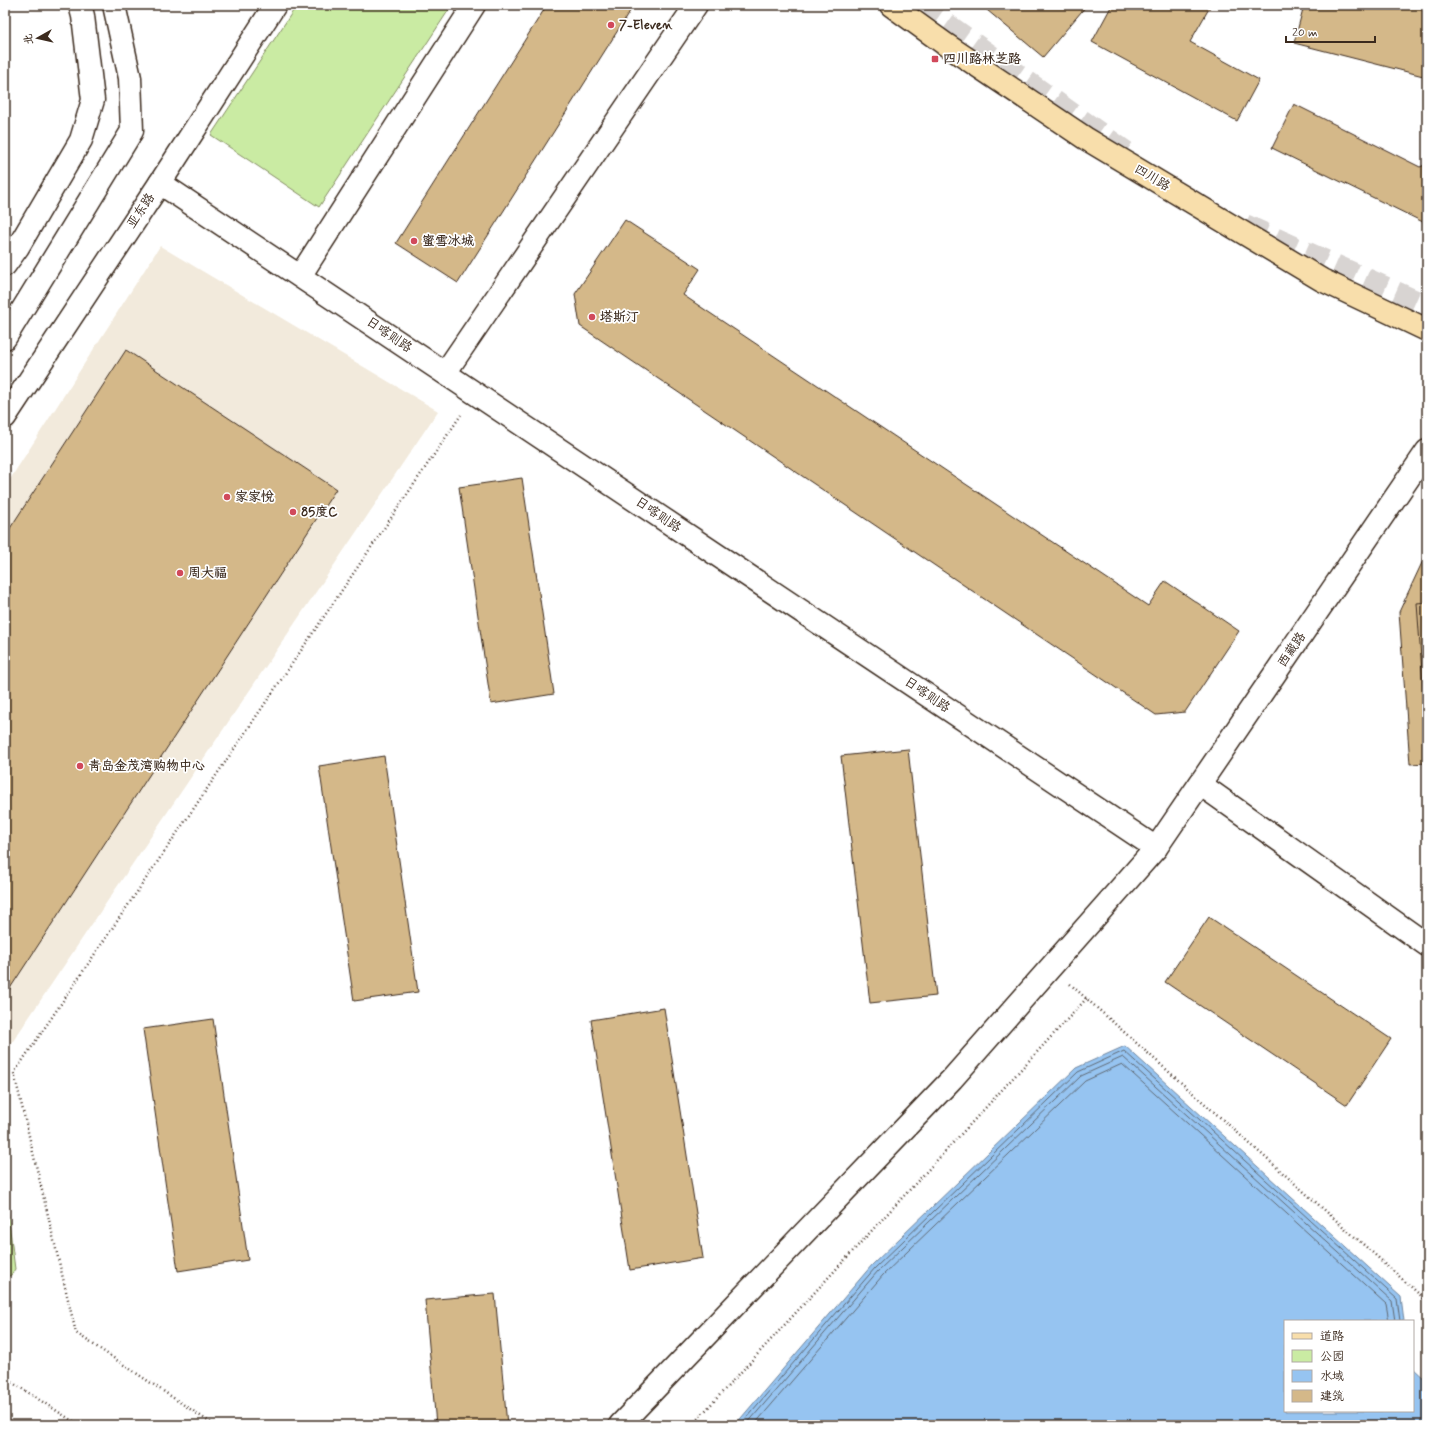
<svg xmlns="http://www.w3.org/2000/svg" width="1432" height="1430" viewBox="0 0 1432 1430" font-family="Mynerve,'LXGW WenKai TC',sans-serif">
  <rect width="100%" height="100%" fill="#fff"/>
  <filter id="ink" filterUnits="userSpaceOnUse"><feTurbulence type="fractalNoise" baseFrequency=".025" numOctaves="2"/><feDisplacementMap in="SourceGraphic" scale="8" xChannelSelector="R" yChannelSelector="G"/><feConvolveMatrix kernelMatrix="1 2 1 2 8 2 1 2 1" color-interpolation-filters="sRGB"/></filter>
  <g filter="url(#ink)">
    <path fill="#f2eadc" d="M 160,246 L 438,411 L 5,1053 L 5,487 Z"/>
    <g fill="#caeba3" stroke="#828a60">
      <path d="M 297,5 L 452,5 L 319,207 L 211,135 Z"/>
      <path d="M 5,1191 L 15,1269 L 11,1275 L 5,1278 Z"/>
    </g>
    <path fill="#96c4f1" stroke="#72869d" d="M 1125,1046 L 1401,1297 L 1404,1321 L 1285,1321 L 1285,1411 L 1413,1411 L 1413,1368 L 1427,1381 L 1427,1425 L 735,1425 L 872,1265 L 1076,1068 Z"/>
    <g fill="none" stroke-linecap="round" stroke-linejoin="round">
      <g stroke="#5f6872" stroke-width="1">
        <path d="M 740,1425 L 875,1268 L 1078,1072 L 1124,1051 L 1397,1299 L 1400,1321"/>
        <path d="M 746,1425 L 878,1271 L 1081,1076 L 1123,1057 L 1392,1301 L 1395,1321"/>
        <path d="M 754,1425 L 883,1275 L 1085,1081 L 1122,1064 L 1386,1304 L 1389,1321"/>
      </g>
    </g>
    <g fill="#d4b889" stroke="#3b2a1e">
      <path d="M 547,5 L 628,5 L 632,8 L 458,283 L 396,243 Z"/>
      <path d="M 981,5 L 1087,5 L 1043,57 Z"/>
      <path d="M 1112,5 L 1145,5 L 1148,7 L 1149,5 L 1211,5 L 1190,42 L 1259,80 L 1237,121 L 1092,42 Z"/>
      <path d="M 1304,5 L 1427,5 L 1427,77 L 1294,43 Z"/>
      <path d="M 1294,104 L 1420,167 L 1427,164 L 1427,224 L 1272,148 Z"/>
      <path d="M 625,220 L 700,269 L 683,295 L 1148,606 L 1165,581 L 1239,631 L 1185,712 L 1156,715 L 580,326 L 575,294 Z"/>
      <path d="M 126,350 L 336,489 L 5,996 L 5,536 Z"/>
      <path d="M 522,478 L 554,694 L 491,704 L 459,487 Z"/>
      <path d="M 1427,552 L 1427,763 L 1410,764 L 1399,612 Z"/>
      <path d="M 1427,602 L 1427,742 L 1417,603 Z"/>
      <path d="M 908,749 L 936,996 L 870,1003 L 841,756 Z"/>
      <path d="M 384,756 L 418,992 L 354,1001 L 319,766 Z"/>
      <path d="M 1209,917 L 1391,1039 L 1347,1105 L 1165,982 Z"/>
      <path d="M 664,1008 L 703,1258 L 630,1270 L 591,1020 Z"/>
      <path d="M 213,1019 L 248,1260 L 178,1271 L 143,1029 Z"/>
      <path d="M 495,1294 L 507,1425 L 436,1425 L 425,1300 Z"/>
    </g>
    <g fill="none" stroke-linecap="round" stroke-linejoin="round">
      <g stroke="#d8d4d2" stroke-width="22" stroke-dasharray="22 11" stroke-linecap="butt">
        <path d="M 920,5 L 1126,152"/>
        <path d="M 1245,225 L 1427,306"/>
      </g>
      <defs>
        <g id="minor">
          <path d="M 160,183 L 1156,848"/>
          <path d="M 5,265 L 18,247 L 81,140 L 93,100 L 83,16 L 80,5"/>
          <path d="M 300,276 L 474,5"/>
          <path d="M 5,338 L 132,131 L 130,78 L 114,5"/>
          <path d="M 445,373 L 696,5"/>
          <path d="M 5,417 L 160,183 L 275,5"/>
          <path d="M 1200,784 L 1427,945"/>
          <path d="M 620,1425 L 952,1079 L 1156,848 L 1427,451"/>
        </g>
        <path id="major" d="M 891,5 L 945,44 L 1085,138 L 1322,280 L 1427,330"/>
      </defs>
      <use href="#minor" stroke="#3b2a1e" stroke-width="25"/>
      <use href="#major" stroke="#3b2a1e" stroke-width="25"/>
      <g stroke="#3b2a1e" stroke-width="2.5" stroke-dasharray="1 3" stroke-linecap="butt">
        <path d="M 1070,984 L 1427,1301"/>
        <path d="M 5,1378 L 79,1425"/>
        <path d="M 214,1425 L 76,1333 L 14,1073 L 461,415"/>
        <path d="M 692,1425 L 1087,998"/>
      </g>
      <use href="#minor" stroke="#fff" stroke-width="22"/>
      <use href="#major" stroke="#f8deab" stroke-width="22"/>
    </g>
  </g>
  <g fill="#d1495b" stroke="#fff" stroke-width="1.5">
    <circle cx="611" cy="25" r="4"/>
    <rect x="931" y="55" width="8" height="8" rx="2"/>
    <circle cx="414" cy="241" r="4"/>
    <circle cx="592" cy="317" r="4"/>
    <circle cx="227" cy="497" r="4"/>
    <circle cx="293" cy="512" r="4"/>
    <circle cx="180" cy="573" r="4"/>
    <circle cx="80" cy="766" r="4"/>
  </g>
  <g text-anchor="middle" dominant-baseline="central" stroke-width="3.5" stroke-linejoin="round" paint-order="stroke">
    <g font-size="13" font-weight="bold" fill="#3b2a1e" stroke="#fff" text-anchor="start">
      <text x="619" y="25">7-Eleven</text>
      <text x="943" y="59">四川路林芝路</text>
      <text x="422" y="241">蜜雪冰城</text>
      <text x="600" y="317">塔斯汀</text>
      <text x="235" y="497">家家悦</text>
      <text x="301" y="512">85度C</text>
      <text x="188" y="573">周大福</text>
      <text x="88" y="766">青岛金茂湾购物中心</text>
    </g>
    <g font-size="13" fill="#3b2a1e" stroke="#fff">
      <text transform="translate(1152 178) rotate(31)">四川路</text>
      <text transform="translate(141 211) rotate(-56)">亚东路</text>
      <text transform="translate(389 335) rotate(34)">日喀则路</text>
      <text transform="translate(658 515) rotate(34)">日喀则路</text>
      <text transform="translate(1292 650) rotate(-56)">西藏路</text>
      <text transform="translate(927 695) rotate(34)">日喀则路</text>
    </g>
  </g>
  <rect width="1432" height="1430" fill="none" stroke="#fff" stroke-width="20"/>
  <rect x="10" y="10" width="1412" height="1410" fill="none" stroke="#3b2a1e" stroke-width="1.5" filter="url(#ink)"/>
  <rect x="1284" y="1320" width="130" height="92" fill="#ffffff" stroke="#b1aaa5"/>
  <rect x="1292" y="1333" width="20" height="6" fill="#f8deab" stroke="#b1aaa5"/>
  <text x="1320" y="1340" font-size="12" fill="#3b2a1e">道路</text>
  <rect x="1292" y="1350" width="20" height="12" fill="#caeba3" stroke="#b1aaa5"/>
  <text x="1320" y="1360" font-size="12" fill="#3b2a1e">公园</text>
  <rect x="1292" y="1370" width="20" height="12" fill="#96c4f1" stroke="#b1aaa5"/>
  <text x="1320" y="1380" font-size="12" fill="#3b2a1e">水域</text>
  <rect x="1292" y="1390" width="20" height="12" fill="#d4b889" stroke="#b1aaa5"/>
  <text x="1320" y="1400" font-size="12" fill="#3b2a1e">建筑</text>
  <g transform="translate(38 38) rotate(262)" stroke="#ffffff" stroke-width="3" paint-order="stroke">
  <path d="M0-3L7 15L0 10L-7 15Z" fill="#3b2a1e"/>
  <text y="-6" font-size="11" font-weight="bold" text-anchor="middle" fill="#3b2a1e">北</text>
  </g>
  <path d="M1286 36v6h89v-6" fill="none" stroke="#3b2a1e" stroke-width="2"/>
  <text x="1292" y="36" font-size="12" fill="#3b2a1e" stroke="#ffffff" stroke-width="3" paint-order="stroke">20 m</text>
</svg>
